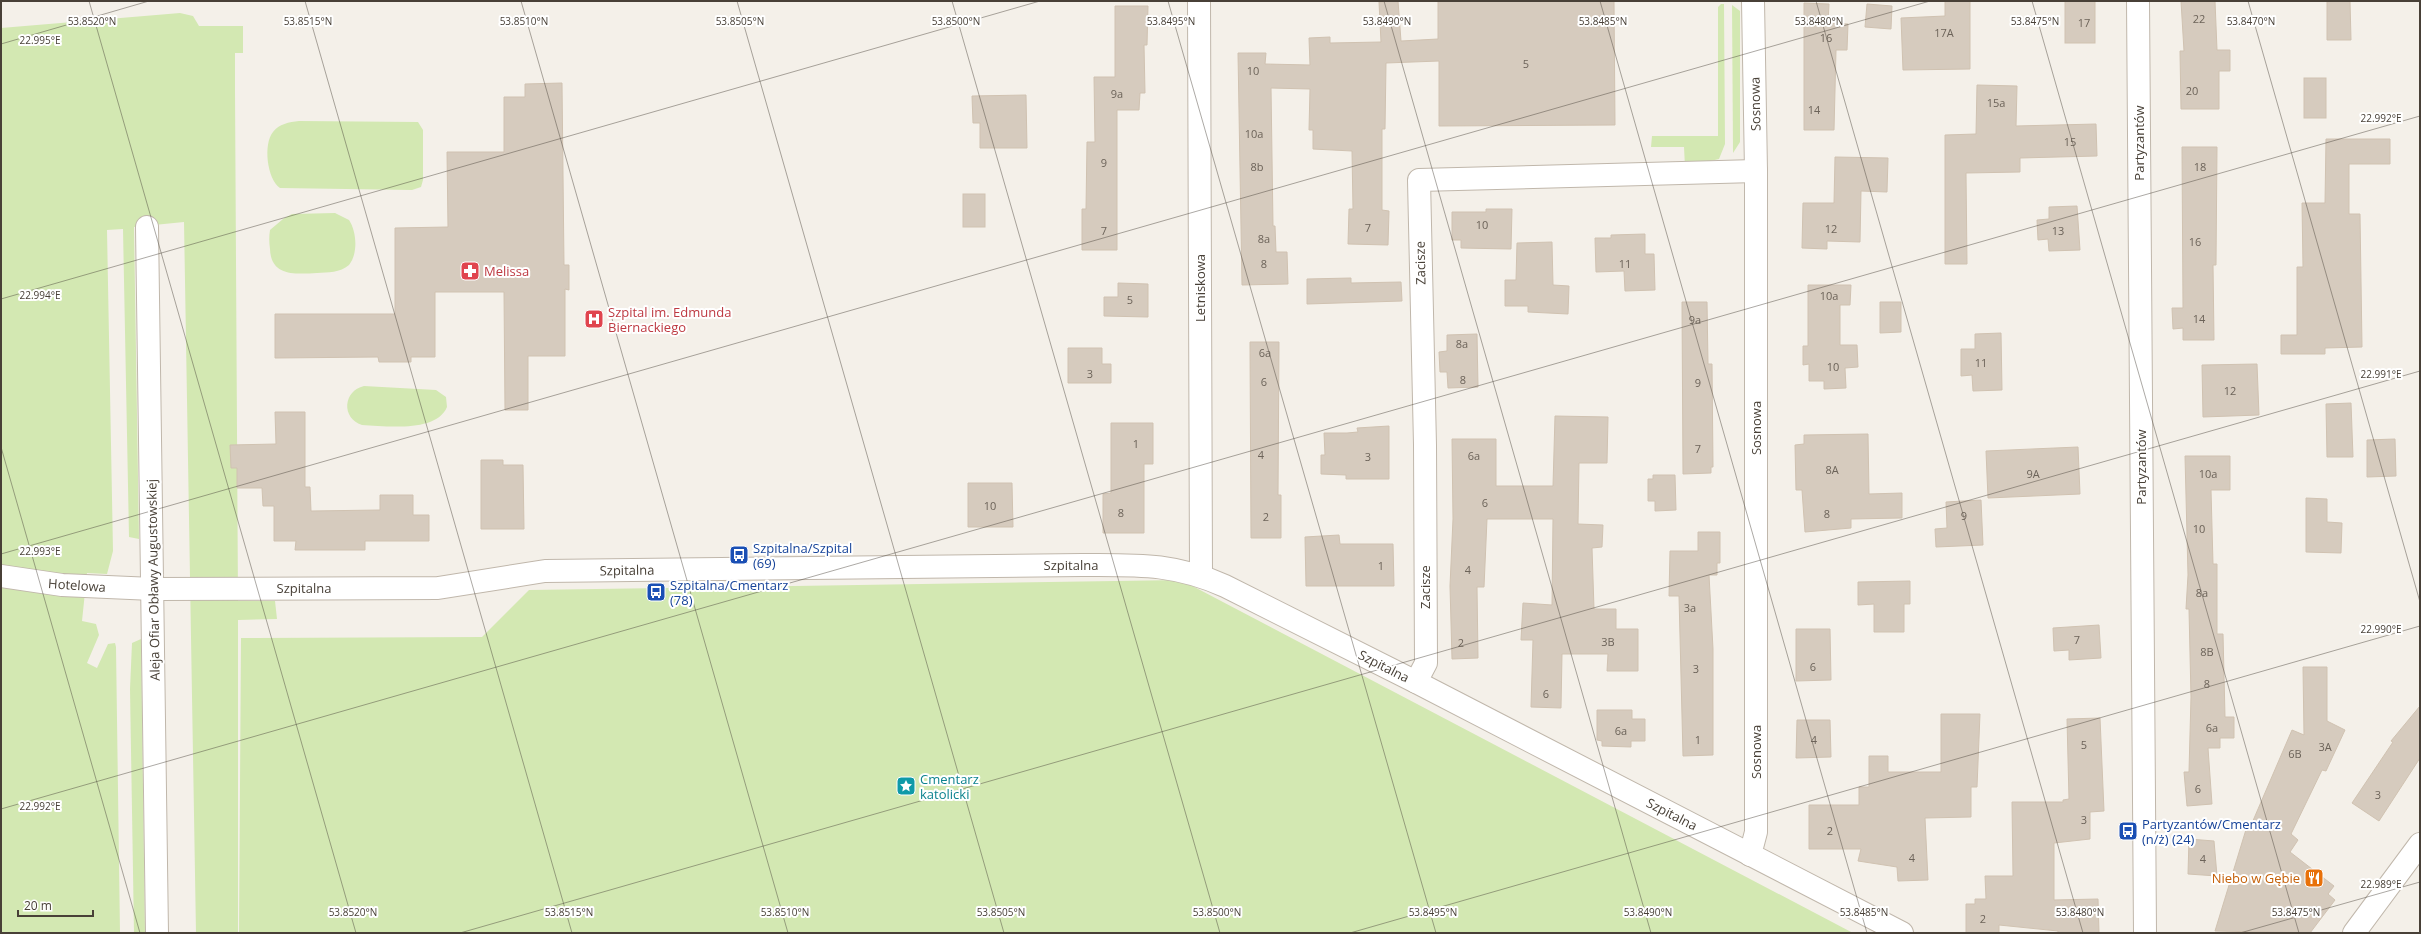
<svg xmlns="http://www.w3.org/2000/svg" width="2421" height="934" viewBox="0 0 2421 934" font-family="'Open Sans',sans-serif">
  <rect width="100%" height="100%" fill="#f4f0e9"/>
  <g fill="#d3e8b2">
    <path d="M 1721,4 L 1724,4 L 1725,144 L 1719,159 L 1685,167 L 1684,147 L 1651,147 L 1652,136 L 1718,136 L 1718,7 Z"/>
    <path d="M 1732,5 L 1740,11 L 1740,142 L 1733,153 Z"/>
    <path d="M 180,13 L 193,16 L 199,26 L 243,26 L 243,53 L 235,53 L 235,91 L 238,601 L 275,601 L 277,619 L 238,620 L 238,933 L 196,933 L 184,222 L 134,227 L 139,539 L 129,537 L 123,229 L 107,230 L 113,551 L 107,574 L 87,573 L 82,621 L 96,624 L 99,635 L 87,663 L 97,668 L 108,644 L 115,643 L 116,647 L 120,933 L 1,933 L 1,28 Z"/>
    <path d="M 299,121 L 418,122 L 423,130 L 423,180 L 421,187 L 412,190 L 280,188 C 267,179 263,144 273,132 C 279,124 289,122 299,121 Z"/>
    <path d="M 292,214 L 335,213 L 349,220 C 357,232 358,254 349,265 C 340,273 328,272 317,273 C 296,274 271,277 270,249 C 269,242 269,236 270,230 L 283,219 Z"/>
    <path d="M 364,386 L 436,390 L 446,397 L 447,407 C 436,433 386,426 362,425 C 341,418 343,391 364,386 Z"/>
    <path d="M 1181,580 L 1853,933 L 239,933 L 241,638 L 482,637 L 529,590 Z"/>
    <path d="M 141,639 L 145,933 L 134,933 L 130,689 L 132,643 Z"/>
  </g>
  <g fill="#d6cbbe" stroke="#d0c2b1">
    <path d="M 1398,1 L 1401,41 L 1438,39 L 1438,1 L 1614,1 L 1615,125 L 1439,126 L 1439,61 L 1386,63 L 1385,129 L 1382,129 L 1382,210 L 1389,211 L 1388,245 L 1348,244 L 1349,209 L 1353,209 L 1352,151 L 1313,149 L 1313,130 L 1309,130 L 1310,89 L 1271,88 L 1273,226 L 1275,226 L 1276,252 L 1287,252 L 1288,284 L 1242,285 L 1238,53 L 1266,53 L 1265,64 L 1310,65 L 1309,38 L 1330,37 L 1330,43 L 1381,42 L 1379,2 Z"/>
    <path d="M 1945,1 L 1970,1 L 1970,69 L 1903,70 L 1901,18 L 1945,16 Z"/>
    <rect x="2065" y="1" width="30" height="42"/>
    <path d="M 2181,1 L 2215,1 L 2217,50 L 2230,50 L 2230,71 L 2219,71 L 2219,109 L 2181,109 L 2180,51 L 2184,51 Z"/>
    <path d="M 2327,1 L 2350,1 L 2351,40 L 2327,40 Z"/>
    <path d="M 1804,3 L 1829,4 L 1828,23 L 1848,24 L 1847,50 L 1836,50 L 1834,130 L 1804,130 Z"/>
    <path d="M 1867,4 L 1892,6 L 1891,29 L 1865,27 Z"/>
    <path d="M 1115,6 L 1148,6 L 1147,45 L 1144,45 L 1145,93 L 1140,93 L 1139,110 L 1117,110 L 1117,250 L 1082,250 L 1082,209 L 1086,209 L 1087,142 L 1095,142 L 1094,77 L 1115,77 Z"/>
    <rect x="2304" y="78" width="22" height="40"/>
    <path d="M 562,83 L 564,265 L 569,265 L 569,290 L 565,289 L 565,356 L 528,356 L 528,410 L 505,410 L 504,292 L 435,292 L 435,357 L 411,357 L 411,362 L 379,362 L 378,357 L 275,358 L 275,314 L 395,314 L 395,228 L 448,227 L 447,152 L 504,152 L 504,97 L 525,97 L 525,84 Z"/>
    <path d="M 1977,85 L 2017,86 L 2016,126 L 2096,124 L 2097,156 L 2020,158 L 2020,172 L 1966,173 L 1967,264 L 1945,264 L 1945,135 L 1976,134 Z"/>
    <path d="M 1026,95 L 1027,148 L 980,148 L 980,123 L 973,123 L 972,96 Z"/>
    <path d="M 2326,139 L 2390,139 L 2390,164 L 2349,164 L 2349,214 L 2360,214 L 2362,347 L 2325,348 L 2325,354 L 2281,354 L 2281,335 L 2297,335 L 2297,267 L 2303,267 L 2302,203 L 2325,203 Z"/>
    <path d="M 2182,147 L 2217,147 L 2216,265 L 2213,265 L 2214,340 L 2183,340 L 2183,328 L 2173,329 L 2172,308 L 2183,308 Z"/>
    <path d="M 1835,157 L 1888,158 L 1887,192 L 1861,191 L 1860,242 L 1827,241 L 1827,249 L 1802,248 L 1803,203 L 1834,203 Z"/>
    <rect x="963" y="194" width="22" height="33"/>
    <path d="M 2077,206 L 2080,250 L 2049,251 L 2048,239 L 2038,240 L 2037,220 L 2049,219 L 2049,207 Z"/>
    <path d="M 1486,209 L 1512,209 L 1511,249 L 1461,248 L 1461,240 L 1452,240 L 1452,212 L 1486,212 Z"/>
    <path d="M 1645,234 L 1645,254 L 1654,254 L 1655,290 L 1625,291 L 1624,271 L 1596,272 L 1595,238 L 1611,238 L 1611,235 Z"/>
    <path d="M 1552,242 L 1553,285 L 1569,286 L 1568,314 L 1528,312 L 1528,306 L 1505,306 L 1505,280 L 1516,280 L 1517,243 Z"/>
    <path d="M 1351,278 L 1351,283 L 1401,282 L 1402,301 L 1307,304 L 1307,279 Z"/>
    <path d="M 1118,283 L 1148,284 L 1148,317 L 1104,316 L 1104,297 L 1118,297 Z"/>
    <path d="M 1808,285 L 1851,285 L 1850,305 L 1840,305 L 1840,345 L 1857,345 L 1858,367 L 1845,368 L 1846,388 L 1824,389 L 1824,381 L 1809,381 L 1809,364 L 1803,365 L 1803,346 L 1808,346 Z"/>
    <path d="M 1682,302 L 1707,302 L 1708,364 L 1712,364 L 1713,467 L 1711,467 L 1711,473 L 1683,474 Z"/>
    <path d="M 1880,302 L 1901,302 L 1901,332 L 1880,333 Z"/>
    <path d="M 2001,333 L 2002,390 L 1973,391 L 1972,375 L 1961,376 L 1961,349 L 1975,349 L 1975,334 Z"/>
    <path d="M 1477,334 L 1478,387 L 1448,388 L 1447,372 L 1440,372 L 1439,352 L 1447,351 L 1447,335 Z"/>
    <path d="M 1250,342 L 1279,342 L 1278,495 L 1281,495 L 1281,538 L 1251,538 Z"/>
    <path d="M 1068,348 L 1102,348 L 1102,364 L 1111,364 L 1111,383 L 1068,383 Z"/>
    <path d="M 2257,364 L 2259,415 L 2203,417 L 2202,365 Z"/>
    <path d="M 2351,403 L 2353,457 L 2327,457 L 2326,404 Z"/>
    <path d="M 275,412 L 305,412 L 305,487 L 310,487 L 311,511 L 380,510 L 380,495 L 413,495 L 413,515 L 429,515 L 429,541 L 365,541 L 365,550 L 295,550 L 296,541 L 274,541 L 274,506 L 263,506 L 262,488 L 237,488 L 237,468 L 231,468 L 230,445 L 276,444 Z"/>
    <path d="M 1555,416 L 1608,417 L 1607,463 L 1579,463 L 1578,524 L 1603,525 L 1602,547 L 1592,548 L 1594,609 L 1616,609 L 1616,629 L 1638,629 L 1638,671 L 1607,671 L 1608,654 L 1562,654 L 1561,708 L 1531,707 L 1533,640 L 1521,640 L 1523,603 L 1552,605 L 1553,519 L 1487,519 L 1484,587 L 1477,587 L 1478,658 L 1452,659 L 1450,586 L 1453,519 L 1452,439 L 1496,439 L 1496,486 L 1553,486 Z"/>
    <path d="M 1111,423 L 1153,423 L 1153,464 L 1144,464 L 1144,533 L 1103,533 L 1103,494 L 1111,493 Z"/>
    <path d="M 1389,426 L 1389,479 L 1346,479 L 1346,475 L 1321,474 L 1321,455 L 1325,455 L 1324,433 L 1347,433 L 1358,432 L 1357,428 Z"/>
    <path d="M 1868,434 L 1869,494 L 1902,493 L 1902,518 L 1851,519 L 1851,528 L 1805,532 L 1802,490 L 1796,490 L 1795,445 L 1804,444 L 1804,435 Z"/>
    <path d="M 2395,439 L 2396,476 L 2367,477 L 2367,440 Z"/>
    <path d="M 2078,447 L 2080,494 L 1988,498 L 1986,451 Z"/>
    <path d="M 2185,456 L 2230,456 L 2230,490 L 2211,490 L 2213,564 L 2217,564 L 2217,634 L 2223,634 L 2225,717 L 2234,717 L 2234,738 L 2220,738 L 2220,748 L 2208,748 L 2212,804 L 2187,806 L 2184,772 L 2189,772 L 2191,697 L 2189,609 L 2186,609 L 2188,575 Z"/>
    <path d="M 481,460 L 503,460 L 503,465 L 523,465 L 524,529 L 481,529 Z"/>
    <path d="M 1653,475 L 1675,475 L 1676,510 L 1655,511 L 1655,501 L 1648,501 L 1648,479 L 1653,479 Z"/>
    <path d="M 968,483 L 1012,483 L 1013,527 L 968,527 Z"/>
    <path d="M 2306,498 L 2327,499 L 2327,522 L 2342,523 L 2341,553 L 2306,552 Z"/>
    <path d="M 1981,500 L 1983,545 L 1936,547 L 1935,529 L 1947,528 L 1946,502 Z"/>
    <path d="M 1698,532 L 1720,532 L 1720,563 L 1717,563 L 1717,575 L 1709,575 L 1713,649 L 1713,755 L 1683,756 L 1679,596 L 1669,596 L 1670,551 L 1698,551 Z"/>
    <path d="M 1339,535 L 1340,544 L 1393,544 L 1394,586 L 1306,586 L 1305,537 Z"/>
    <path d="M 1910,581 L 1910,604 L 1904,604 L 1904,632 L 1874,632 L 1874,604 L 1858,605 L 1858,582 Z"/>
    <path d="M 2099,625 L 2101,658 L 2069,660 L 2069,650 L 2054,651 L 2053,628 Z"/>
    <path d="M 1796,629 L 1830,629 L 1831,680 L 1796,681 Z"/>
    <path d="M 2303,667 L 2327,667 L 2327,721 L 2345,730 L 2326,771 L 2322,770 L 2291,834 L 2298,840 L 2290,852 L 2334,886 L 2328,894 L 2335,900 L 2310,933 L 2215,931 L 2248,823 L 2252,823 L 2292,730 L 2304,735 Z"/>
    <path d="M 2420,706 L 2420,758 L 2379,821 L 2352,803 L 2393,742 L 2391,741 Z"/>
    <path d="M 1597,710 L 1632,710 L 1632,719 L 1645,719 L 1645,741 L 1631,741 L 1631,747 L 1602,746 L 1602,741 L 1597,740 Z"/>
    <path d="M 1941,714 L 1980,714 L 1977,787 L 1971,787 L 1971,817 L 1925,818 L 1928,880 L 1898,881 L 1897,867 L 1858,861 L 1861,849 L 1809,849 L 1809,805 L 1859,805 L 1859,787 L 1869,787 L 1869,756 L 1888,756 L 1888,772 L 1941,772 Z"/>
    <path d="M 2100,718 L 2104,811 L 2090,812 L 2090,839 L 2054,843 L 2054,900 L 2098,899 L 2099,933 L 2058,933 L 2058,931 L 1999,925 L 1999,933 L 1966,933 L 1966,904 L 1975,904 L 1975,899 L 1986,899 L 1985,876 L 2013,876 L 2012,802 L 2063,802 L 2063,800 L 2069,799 L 2067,719 Z"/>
    <path d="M 1797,720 L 1830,720 L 1831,757 L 1796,758 Z"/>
    <path d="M 2189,839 L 2214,841 L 2217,876 L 2188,874 Z"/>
  </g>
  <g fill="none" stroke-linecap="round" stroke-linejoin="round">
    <defs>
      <g id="minor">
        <path d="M 1199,1 L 1201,575"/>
        <path d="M 2138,1 L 2145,933"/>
        <path d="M 147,227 L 157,933"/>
        <path d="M 1,576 L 62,585 L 153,589 L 438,588 L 545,571 L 1082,565 C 1137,565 1174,563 1225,586 L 1416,682 L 1902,933"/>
        <path d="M 1416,682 L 1426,663 L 1425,445 L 1419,180 L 1756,171"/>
        <path d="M 1750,855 L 1756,832 L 1756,171 L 1753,1"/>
        <path d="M 2354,933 L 2420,844"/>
      </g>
    </defs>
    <use href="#minor" stroke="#c0b7ab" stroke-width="24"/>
    <use href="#minor" stroke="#fff" stroke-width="22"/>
  </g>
  <path fill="none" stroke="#484037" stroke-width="1" stroke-opacity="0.45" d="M 89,1 L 356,933M 305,1 L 572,933M 521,1 L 788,933M 737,1 L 1004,933M 952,1 L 1220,933M 1168,1 L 1436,933M 1384,1 L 1651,933M 1600,1 L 1867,933M 1816,1 L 2083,933M 2032,1 L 2299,933M 2248,1 L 2420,602M 1,44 L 149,1M 1,299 L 1040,1M 1,447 L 140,933M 1,554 L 1930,1M 1,809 L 2420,116M 460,933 L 2420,371M 1350,933 L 2420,626M 2240,933 L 2420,882"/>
  <defs>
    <symbol id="pharmacy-square" viewBox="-11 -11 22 22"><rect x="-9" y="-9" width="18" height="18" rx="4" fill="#e0444e" stroke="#fff"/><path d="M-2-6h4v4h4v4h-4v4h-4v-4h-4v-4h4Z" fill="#fff"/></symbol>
    <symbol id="hospital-square" viewBox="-11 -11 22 22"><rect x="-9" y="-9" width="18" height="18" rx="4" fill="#e0444e" stroke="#fff"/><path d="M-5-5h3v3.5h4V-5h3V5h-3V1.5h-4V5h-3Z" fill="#fff"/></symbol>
    <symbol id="bus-square" viewBox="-11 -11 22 22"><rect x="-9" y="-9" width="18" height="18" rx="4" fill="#1a4fb4" stroke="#fff"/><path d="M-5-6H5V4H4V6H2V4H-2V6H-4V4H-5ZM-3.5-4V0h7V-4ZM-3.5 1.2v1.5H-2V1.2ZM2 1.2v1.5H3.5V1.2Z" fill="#fff"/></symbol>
    <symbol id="sight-square" viewBox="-11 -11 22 22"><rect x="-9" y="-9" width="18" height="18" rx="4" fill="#0f9aa8" stroke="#fff"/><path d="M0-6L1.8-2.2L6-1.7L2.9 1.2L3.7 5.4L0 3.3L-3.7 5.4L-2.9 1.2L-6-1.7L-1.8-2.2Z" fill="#fff"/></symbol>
    <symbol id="restaurant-square" viewBox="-11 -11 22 22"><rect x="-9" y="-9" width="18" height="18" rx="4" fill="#e8710a" stroke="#fff"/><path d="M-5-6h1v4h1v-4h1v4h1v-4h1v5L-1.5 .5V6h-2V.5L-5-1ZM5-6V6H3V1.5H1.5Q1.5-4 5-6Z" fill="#fff"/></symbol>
  </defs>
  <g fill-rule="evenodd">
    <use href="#pharmacy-square" x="459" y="260" width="22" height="22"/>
    <use href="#hospital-square" x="583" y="308" width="22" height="22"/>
    <use href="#bus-square" x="728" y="544" width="22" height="22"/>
    <use href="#bus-square" x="645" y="581" width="22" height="22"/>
    <use href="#sight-square" x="895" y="775" width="22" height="22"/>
    <use href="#bus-square" x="2117" y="820" width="22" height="22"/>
    <use href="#restaurant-square" x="2303" y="867" width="22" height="22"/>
  </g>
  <g text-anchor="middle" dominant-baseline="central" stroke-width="4" stroke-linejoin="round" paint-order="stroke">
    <g font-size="11" fill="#6c6359">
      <text x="2199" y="18">22</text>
      <text x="2084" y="22">17</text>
      <text x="1944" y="32">17A</text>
      <text x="1826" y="37">16</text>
      <text x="1526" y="63">5</text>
      <text x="1253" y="70">10</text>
      <text x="2192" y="90">20</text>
      <text x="1117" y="93">9a</text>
      <text x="1996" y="102">15a</text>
      <text x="1814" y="109">14</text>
      <text x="1254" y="133">10a</text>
      <text x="2070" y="141">15</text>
      <text x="1104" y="162">9</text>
      <text x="1257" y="166">8b</text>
      <text x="2200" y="166">18</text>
      <text x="1482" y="224">10</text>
      <text x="1368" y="227">7</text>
      <text x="1831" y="228">12</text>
      <text x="1104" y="230">7</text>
      <text x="2058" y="230">13</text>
      <text x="1264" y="238">8a</text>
      <text x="2195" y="241">16</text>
      <text x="1264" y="263">8</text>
      <text x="1625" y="263">11</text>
      <text x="1829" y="295">10a</text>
      <text x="1130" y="299">5</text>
      <text x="2199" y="318">14</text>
      <text x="1695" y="319">9a</text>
      <text x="1462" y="343">8a</text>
      <text x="1265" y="352">6a</text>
      <text x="1981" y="362">11</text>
      <text x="1833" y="366">10</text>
      <text x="1090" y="373">3</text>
      <text x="1463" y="379">8</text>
      <text x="1264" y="381">6</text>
      <text x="1698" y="382">9</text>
      <text x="2230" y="390">12</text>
      <text x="1136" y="443">1</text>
      <text x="1698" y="448">7</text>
      <text x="1261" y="454">4</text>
      <text x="1474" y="455">6a</text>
      <text x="1368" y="456">3</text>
      <text x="1832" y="469">8A</text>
      <text x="2033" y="473">9A</text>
      <text x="2208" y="473">10a</text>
      <text x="1485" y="502">6</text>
      <text x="990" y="505">10</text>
      <text x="1121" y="512">8</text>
      <text x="1827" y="513">8</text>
      <text x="1964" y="515">9</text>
      <text x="1266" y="516">2</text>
      <text x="2199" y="528">10</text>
      <text x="1381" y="565">1</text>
      <text x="1468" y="569">4</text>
      <text x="2202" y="592">8a</text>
      <text x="1690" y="607">3a</text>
      <text x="2077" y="639">7</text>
      <text x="1608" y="641">3B</text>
      <text x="1461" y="642">2</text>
      <text x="2207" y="651">8B</text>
      <text x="1813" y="666">6</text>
      <text x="1696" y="668">3</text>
      <text x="2207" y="683">8</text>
      <text x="1546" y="693">6</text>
      <text x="2212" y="727">6a</text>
      <text x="1621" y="730">6a</text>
      <text x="1698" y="739">1</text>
      <text x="1814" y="739">4</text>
      <text x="2084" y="744">5</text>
      <text x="2325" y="746">3A</text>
      <text x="2295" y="753">6B</text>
      <text x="2198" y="788">6</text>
      <text x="2378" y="794">3</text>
      <text x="2084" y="819">3</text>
      <text x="1830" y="830">2</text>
      <text x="1912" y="857">4</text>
      <text x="2203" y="858">4</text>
      <text x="1983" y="918">2</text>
    </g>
    <g font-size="13" fill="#484037" stroke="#fff">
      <text transform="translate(1755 104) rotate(-91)">Sosnowa</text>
      <text transform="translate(2139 143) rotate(-90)">Partyzantów</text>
      <text transform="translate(1420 263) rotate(-91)">Zacisze</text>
      <text transform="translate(1200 288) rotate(-90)">Letniskowa</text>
      <text transform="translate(1756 428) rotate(-90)">Sosnowa</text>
      <text transform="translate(2141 467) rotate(-90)">Partyzantów</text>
      <text x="1071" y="565">Szpitalna</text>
      <text transform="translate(627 570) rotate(-1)">Szpitalna</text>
      <text transform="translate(153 580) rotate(-91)">Aleja Ofiar Obławy Augustowskiej</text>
      <text transform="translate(77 585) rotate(4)">Hotelowa</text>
      <text transform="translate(1425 587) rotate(-90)">Zacisze</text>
      <text x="304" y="588">Szpitalna</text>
      <text transform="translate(1384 666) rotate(27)">Szpitalna</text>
      <text transform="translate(1756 752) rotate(-90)">Sosnowa</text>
      <text transform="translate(1672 814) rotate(27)">Szpitalna</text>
    </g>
    <g font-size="13" fill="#be3a42" stroke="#fff" text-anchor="start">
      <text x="484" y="271">Melissa</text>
      <text x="608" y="312">Szpital im. Edmunda<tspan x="608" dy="15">Biernackiego</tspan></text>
    </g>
    <g font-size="13" fill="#164399" stroke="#fff" text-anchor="start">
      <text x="753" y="548">Szpitalna/Szpital<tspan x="753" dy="15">(69)</tspan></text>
      <text x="670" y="585">Szpitalna/Cmentarz<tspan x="670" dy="15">(78)</tspan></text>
      <text x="2142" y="824">Partyzantów/Cmentarz<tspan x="2142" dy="15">(n/ż) (24)</tspan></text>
    </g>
    <g font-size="13" fill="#0d838f" stroke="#fff" text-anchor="start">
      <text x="920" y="779">Cmentarz<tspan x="920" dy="15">katolicki</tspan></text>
    </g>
    <g font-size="13" fill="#c56008" stroke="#fff" text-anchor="end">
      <text x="2300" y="878">Niebo w Gębie</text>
    </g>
  </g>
  <g font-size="10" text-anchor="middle" fill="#484037" stroke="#fff" stroke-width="4" stroke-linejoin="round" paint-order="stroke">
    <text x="92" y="25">53.8520°N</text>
    <text x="308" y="25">53.8515°N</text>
    <text x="524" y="25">53.8510°N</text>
    <text x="740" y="25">53.8505°N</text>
    <text x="956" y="25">53.8500°N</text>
    <text x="1171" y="25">53.8495°N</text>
    <text x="1387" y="25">53.8490°N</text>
    <text x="1603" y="25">53.8485°N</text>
    <text x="1819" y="25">53.8480°N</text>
    <text x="2035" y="25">53.8475°N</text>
    <text x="2251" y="25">53.8470°N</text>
    <text x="40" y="44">22.995°E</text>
    <text x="2381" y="122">22.992°E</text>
    <text x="40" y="299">22.994°E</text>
    <text x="2381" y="378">22.991°E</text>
    <text x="40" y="555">22.993°E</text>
    <text x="2381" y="633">22.990°E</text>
    <text x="40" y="810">22.992°E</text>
    <text x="2381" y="888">22.989°E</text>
    <text x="353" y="916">53.8520°N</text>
    <text x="569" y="916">53.8515°N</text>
    <text x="785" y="916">53.8510°N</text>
    <text x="1001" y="916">53.8505°N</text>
    <text x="1217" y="916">53.8500°N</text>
    <text x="1433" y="916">53.8495°N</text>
    <text x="1648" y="916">53.8490°N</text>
    <text x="1864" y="916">53.8485°N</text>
    <text x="2080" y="916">53.8480°N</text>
    <text x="2296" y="916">53.8475°N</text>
  </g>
  <rect width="2421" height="934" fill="none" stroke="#484037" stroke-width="4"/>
  <path d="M18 910v6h75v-6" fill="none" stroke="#484037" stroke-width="2"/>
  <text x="24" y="910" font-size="12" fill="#484037" stroke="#ffffff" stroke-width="3" paint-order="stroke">20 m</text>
</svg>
